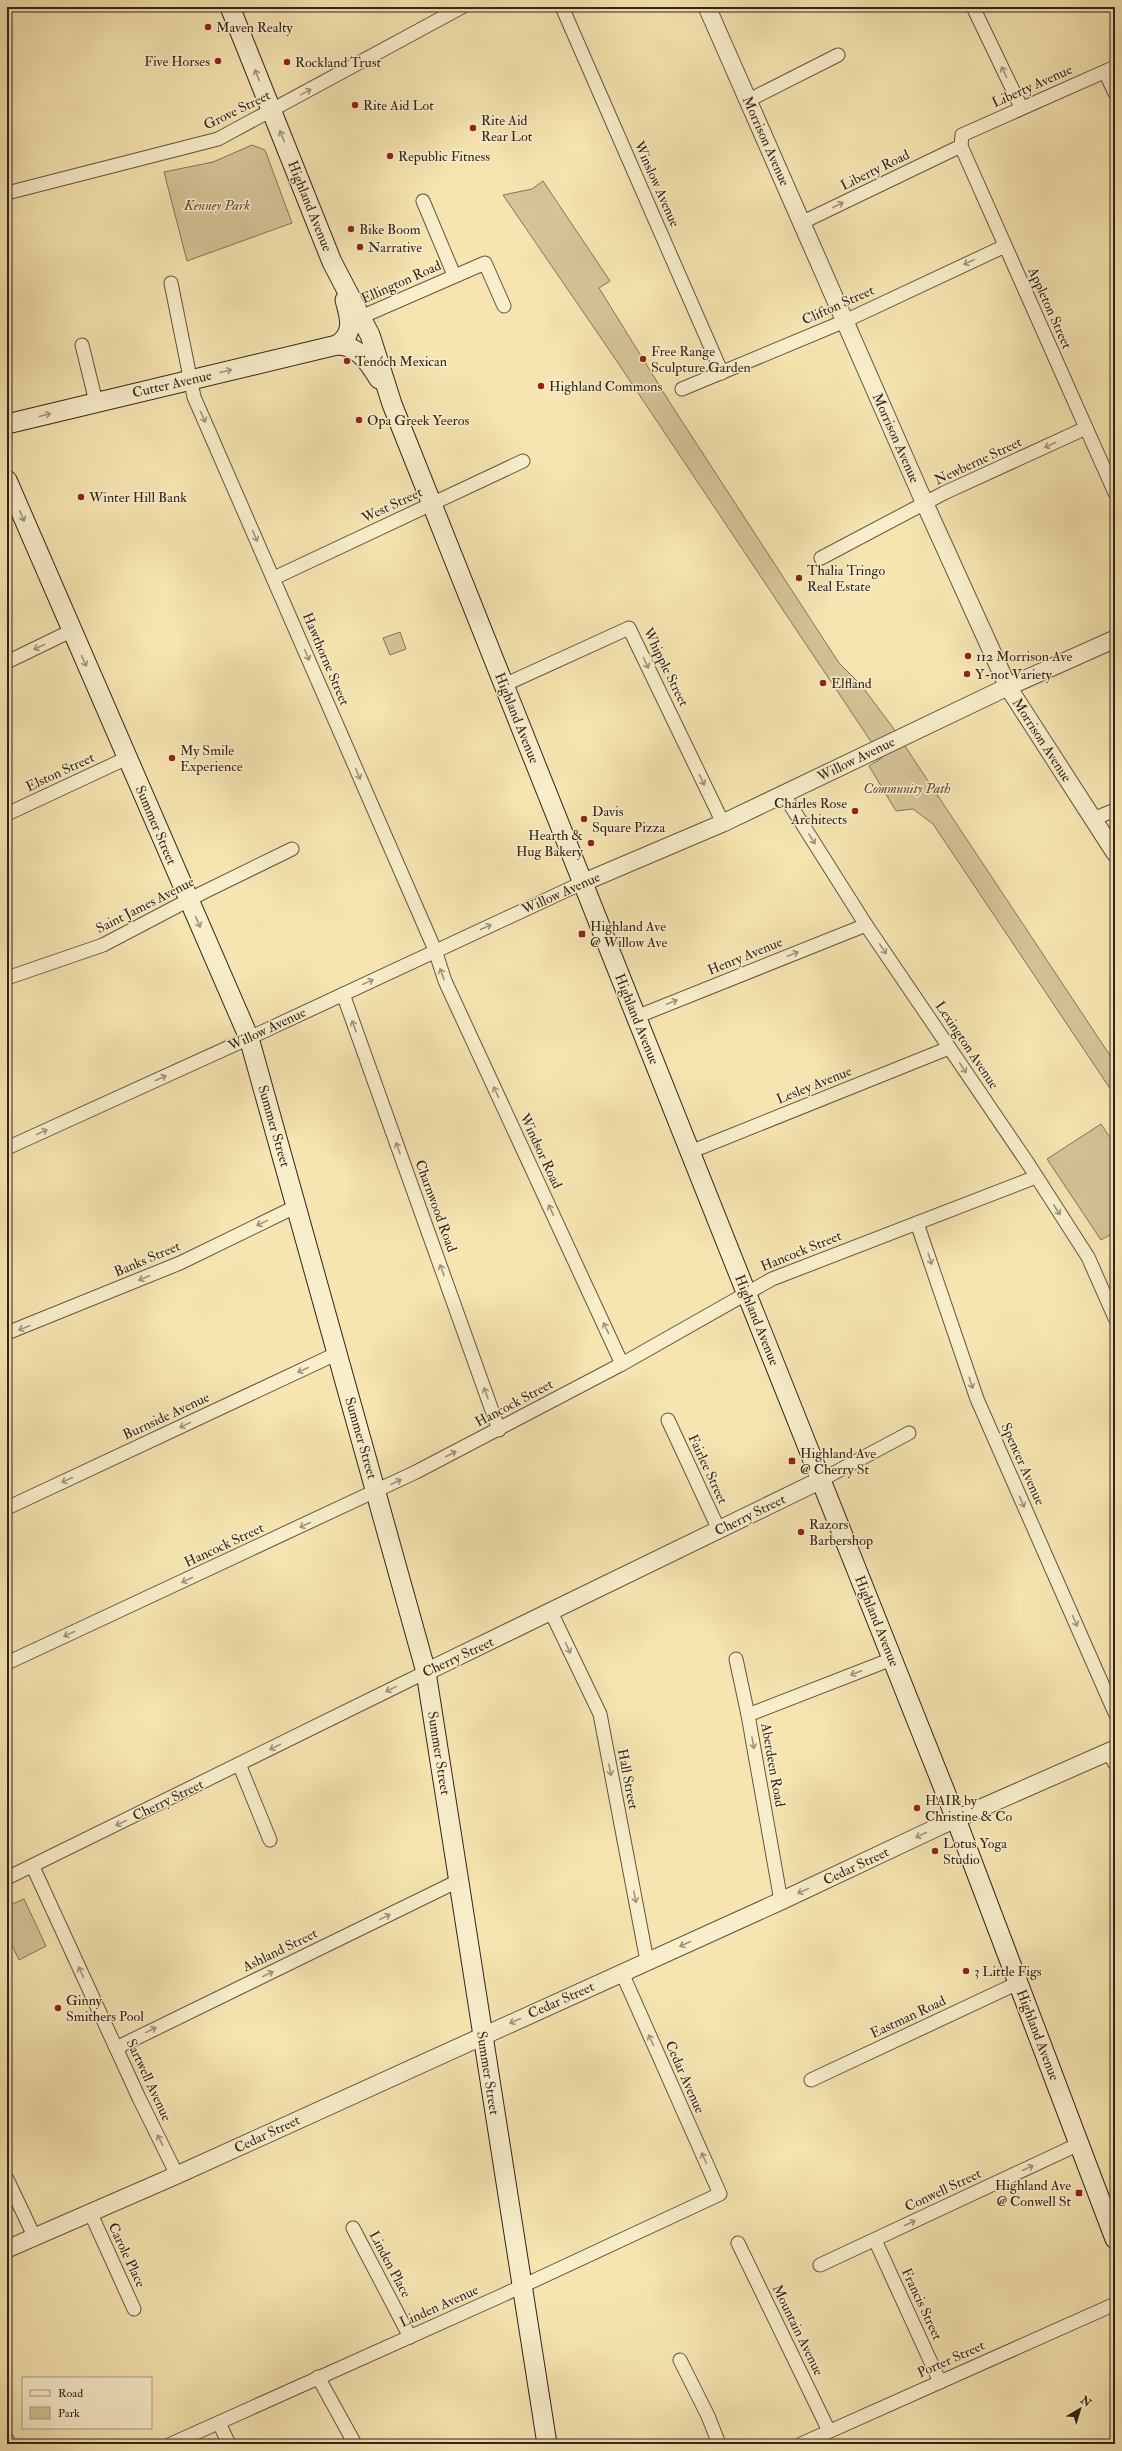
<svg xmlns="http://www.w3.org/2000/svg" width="1122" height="2451" viewBox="0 0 1122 2451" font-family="'IM FELL Double Pica',serif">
  <rect width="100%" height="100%" fill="#f6e5b1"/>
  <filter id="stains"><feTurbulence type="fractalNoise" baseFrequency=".005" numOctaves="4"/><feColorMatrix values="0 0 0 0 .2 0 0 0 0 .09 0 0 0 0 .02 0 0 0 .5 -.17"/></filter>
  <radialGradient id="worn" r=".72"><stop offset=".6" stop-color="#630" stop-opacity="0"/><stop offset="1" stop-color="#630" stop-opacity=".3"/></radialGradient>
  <g fill="#d5c498" stroke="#84745a">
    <path d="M 252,145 L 265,150 L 292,223 L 187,261 L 164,172 L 213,162 Z"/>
    <path d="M 543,181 L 610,281 L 599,288 L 672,406 L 839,663 L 861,685 L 891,725 L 1115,1063 L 1115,1096 L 933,824 L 913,809 L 896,811 L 869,766 L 882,758 L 612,354 L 503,195 L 532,189 Z"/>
    <path d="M 400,632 L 406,649 L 390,655 L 383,638 Z"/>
    <path d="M 1101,1124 L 1115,1145 L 1115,1232 L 1101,1240 L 1047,1159 Z"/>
    <path d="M 24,1899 L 46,1946 L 19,1960 L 7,1935 L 7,1906 Z"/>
  </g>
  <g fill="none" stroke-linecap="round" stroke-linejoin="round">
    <defs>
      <g id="minor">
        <path d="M 562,7 L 722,373"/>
        <path d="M 973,7 L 1021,107"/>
        <path d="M 1115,67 L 962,135 L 961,146 L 1115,493"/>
        <path d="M 1105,72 L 1115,93"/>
        <path d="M 747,101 L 838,55"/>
        <path d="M 7,193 L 218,139 L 462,7"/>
        <path d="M 423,201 L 454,275"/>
        <path d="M 803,222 L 961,146"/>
        <path d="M 171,283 L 194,397 L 435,950 L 445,981 L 622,1364"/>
        <path d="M 361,317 L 485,263 L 504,306"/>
        <path d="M 82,345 L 96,402"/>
        <path d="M 682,389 L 845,321 L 1005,246"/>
        <path d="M 821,558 L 944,493 L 1086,428"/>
        <path d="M 274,578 L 523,461"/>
        <path d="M 7,662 L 71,631"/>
        <path d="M 504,685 L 629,628 L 723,823"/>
        <path d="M 784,795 L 866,925 L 1029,1165 L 1088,1257 L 1115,1318"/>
        <path d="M 7,814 L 127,758"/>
        <path d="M 1093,819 L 1115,810"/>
        <path d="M 7,978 L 103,945 L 202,893 L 292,849"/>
        <path d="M 343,994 L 499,1430"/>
        <path d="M 636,1017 L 866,925"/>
        <path d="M 7,1148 L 260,1033 L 582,883"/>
        <path d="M 690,1152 L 949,1048"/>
        <path d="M 917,1223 L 977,1399 L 1115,1713"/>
        <path d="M 7,1333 L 180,1263 L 297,1206"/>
        <path d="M 668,1420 L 719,1530"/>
        <path d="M 821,1480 L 909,1433"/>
        <path d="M 7,1508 L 338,1353"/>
        <path d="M 551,1612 L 600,1714 L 647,1961"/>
        <path d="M 736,1659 L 748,1715"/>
        <path d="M 7,1663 L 416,1472 L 622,1364 L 772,1279 L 1036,1177"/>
        <path d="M 1109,1753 L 1115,1764"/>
        <path d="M 239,1764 L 270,1840"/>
        <path d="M 33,1867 L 139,2098 L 177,2175"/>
        <path d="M 7,1878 L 426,1672"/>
        <path d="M 781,1901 L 748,1715 L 892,1659"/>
        <path d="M 116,2048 L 458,1881"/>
        <path d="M 811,2080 L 1018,1983"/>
        <path d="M 7,2179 L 35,2238"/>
        <path d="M 91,2214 L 134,2309"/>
        <path d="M 353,2228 L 410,2337"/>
        <path d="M 875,2240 L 940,2382"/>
        <path d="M 738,2243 L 829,2431"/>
        <path d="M 820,2265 L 1079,2144"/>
        <path d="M 680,2360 L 708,2416 L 719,2444"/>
        <path d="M 318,2377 L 355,2444"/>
        <path d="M 219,2423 L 229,2444"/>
        <path d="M 7,2439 L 9,2444"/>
        <path d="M 171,2444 L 503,2295 L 720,2194 L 622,1973"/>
        <path d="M 801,2444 L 1115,2304"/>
      </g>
      <g id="tertiary">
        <path d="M 707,7 L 925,504 L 1008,687 L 1115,853"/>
        <path d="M 582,883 L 723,823 L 1001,690 L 1115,639"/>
        <path d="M 426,1672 L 821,1480"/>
        <path d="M 7,2249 L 177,2175 L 781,1901 L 940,1826 L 1115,1749"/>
      </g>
      <g id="secondary">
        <path d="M 230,7 L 332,262 L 370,335 L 392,404 L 956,1819 L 1115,2239"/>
        <path d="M 337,345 C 355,334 350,317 345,300"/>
        <path d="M 7,424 L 337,345 C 358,345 369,363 379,379"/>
        <path d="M 7,480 L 249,1038 L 426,1672 L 547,2444"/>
      </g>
    </defs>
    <use href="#minor" stroke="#645440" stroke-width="15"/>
    <use href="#tertiary" stroke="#645440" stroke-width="19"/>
    <use href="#secondary" stroke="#34231b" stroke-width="21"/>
    <use href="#minor" stroke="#f9eecc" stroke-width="13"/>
    <use href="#tertiary" stroke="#f9eecc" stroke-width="17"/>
    <use href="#secondary" stroke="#f9eecc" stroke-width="19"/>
  </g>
  <defs><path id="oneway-shaft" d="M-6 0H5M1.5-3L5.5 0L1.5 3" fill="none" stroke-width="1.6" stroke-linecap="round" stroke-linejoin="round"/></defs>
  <g stroke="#a0937c">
    <use href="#oneway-shaft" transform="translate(1004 72) rotate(-116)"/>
    <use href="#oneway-shaft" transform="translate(257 75) rotate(-112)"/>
    <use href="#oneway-shaft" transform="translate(306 92) rotate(-29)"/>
    <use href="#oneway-shaft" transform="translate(282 136) rotate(-112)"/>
    <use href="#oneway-shaft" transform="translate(838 205) rotate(-26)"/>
    <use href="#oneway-shaft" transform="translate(969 262) rotate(155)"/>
    <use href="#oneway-shaft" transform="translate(226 371) rotate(-14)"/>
    <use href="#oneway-shaft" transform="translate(45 415) rotate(-14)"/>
    <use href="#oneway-shaft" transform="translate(203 417) rotate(66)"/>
    <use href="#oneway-shaft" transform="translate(1050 445) rotate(155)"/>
    <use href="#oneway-shaft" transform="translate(22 516) rotate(67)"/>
    <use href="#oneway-shaft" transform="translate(255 536) rotate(67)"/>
    <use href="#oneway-shaft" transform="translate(39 647) rotate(155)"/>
    <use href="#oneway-shaft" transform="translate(307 655) rotate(67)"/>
    <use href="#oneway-shaft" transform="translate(84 661) rotate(66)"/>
    <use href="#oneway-shaft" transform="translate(646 663) rotate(64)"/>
    <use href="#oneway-shaft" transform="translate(358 774) rotate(67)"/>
    <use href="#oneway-shaft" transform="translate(702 780) rotate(64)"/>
    <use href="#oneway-shaft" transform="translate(812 839) rotate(58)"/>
    <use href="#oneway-shaft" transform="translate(198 922) rotate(66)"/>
    <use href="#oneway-shaft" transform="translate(486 927) rotate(-24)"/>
    <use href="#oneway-shaft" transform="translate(883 949) rotate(56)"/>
    <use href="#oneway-shaft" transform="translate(793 954) rotate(-22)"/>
    <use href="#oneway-shaft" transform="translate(442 974) rotate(-110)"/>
    <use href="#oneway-shaft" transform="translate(368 982) rotate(-25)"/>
    <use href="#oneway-shaft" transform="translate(672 1002) rotate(-22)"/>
    <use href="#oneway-shaft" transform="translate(354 1026) rotate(-110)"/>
    <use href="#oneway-shaft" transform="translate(963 1068) rotate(56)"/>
    <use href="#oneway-shaft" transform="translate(161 1078) rotate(-25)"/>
    <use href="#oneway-shaft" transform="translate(496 1092) rotate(-115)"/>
    <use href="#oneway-shaft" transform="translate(42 1132) rotate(-25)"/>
    <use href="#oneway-shaft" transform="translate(398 1148) rotate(-110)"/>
    <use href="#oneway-shaft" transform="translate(551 1210) rotate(-115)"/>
    <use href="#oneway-shaft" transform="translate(1057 1210) rotate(57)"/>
    <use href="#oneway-shaft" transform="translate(262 1223) rotate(154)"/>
    <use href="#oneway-shaft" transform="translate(930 1259) rotate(72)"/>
    <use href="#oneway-shaft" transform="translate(442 1270) rotate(-110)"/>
    <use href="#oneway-shaft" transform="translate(144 1278) rotate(157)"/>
    <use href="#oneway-shaft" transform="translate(24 1328) rotate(158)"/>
    <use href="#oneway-shaft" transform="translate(606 1328) rotate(-115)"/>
    <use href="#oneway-shaft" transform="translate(303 1370) rotate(155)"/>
    <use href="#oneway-shaft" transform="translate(971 1383) rotate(72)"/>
    <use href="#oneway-shaft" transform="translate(486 1393) rotate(-110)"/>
    <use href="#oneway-shaft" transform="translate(185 1425) rotate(155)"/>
    <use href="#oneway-shaft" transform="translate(451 1454) rotate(-27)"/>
    <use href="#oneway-shaft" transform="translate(67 1480) rotate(155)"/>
    <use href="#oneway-shaft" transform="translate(396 1482) rotate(-26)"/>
    <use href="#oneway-shaft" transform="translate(1022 1502) rotate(66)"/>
    <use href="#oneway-shaft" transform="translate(305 1525) rotate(155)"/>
    <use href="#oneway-shaft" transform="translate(187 1580) rotate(155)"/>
    <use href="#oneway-shaft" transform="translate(1075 1621) rotate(66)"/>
    <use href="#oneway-shaft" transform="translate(69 1634) rotate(155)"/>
    <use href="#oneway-shaft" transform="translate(568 1648) rotate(65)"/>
    <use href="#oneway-shaft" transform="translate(856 1673) rotate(159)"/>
    <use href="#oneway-shaft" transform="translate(391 1689) rotate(154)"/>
    <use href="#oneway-shaft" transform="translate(753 1743) rotate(80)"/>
    <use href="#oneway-shaft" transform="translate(275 1747) rotate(154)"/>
    <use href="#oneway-shaft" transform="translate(610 1770) rotate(79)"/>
    <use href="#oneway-shaft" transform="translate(121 1823) rotate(154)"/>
    <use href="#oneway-shaft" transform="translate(921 1835) rotate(155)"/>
    <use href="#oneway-shaft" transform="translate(803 1891) rotate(155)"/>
    <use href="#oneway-shaft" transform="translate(635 1897) rotate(79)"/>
    <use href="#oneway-shaft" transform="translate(385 1917) rotate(-26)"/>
    <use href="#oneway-shaft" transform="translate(685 1944) rotate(156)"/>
    <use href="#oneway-shaft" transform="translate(81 1972) rotate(-115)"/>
    <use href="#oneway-shaft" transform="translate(268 1974) rotate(-26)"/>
    <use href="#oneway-shaft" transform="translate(515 2021) rotate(156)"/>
    <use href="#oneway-shaft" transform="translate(151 2030) rotate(-26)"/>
    <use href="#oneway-shaft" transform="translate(651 2040) rotate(-114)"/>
    <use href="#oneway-shaft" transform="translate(160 2140) rotate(-117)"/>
    <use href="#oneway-shaft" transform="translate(704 2158) rotate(-114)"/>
    <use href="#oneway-shaft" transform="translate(1028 2168) rotate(-25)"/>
    <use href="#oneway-shaft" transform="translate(910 2223) rotate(-25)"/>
  </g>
  <g fill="#8f2418" stroke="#f9eecc" stroke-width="1.5">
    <circle cx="208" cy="27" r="4"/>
    <circle cx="218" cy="61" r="4"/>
    <circle cx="287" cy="62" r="4"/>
    <circle cx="355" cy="105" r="4"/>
    <circle cx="473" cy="128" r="4"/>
    <circle cx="390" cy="156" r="4"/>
    <circle cx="351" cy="229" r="4"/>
    <circle cx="360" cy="247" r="4"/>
    <circle cx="643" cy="359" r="4"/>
    <circle cx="347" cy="361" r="4"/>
    <circle cx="541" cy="386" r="4"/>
    <circle cx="359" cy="420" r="4"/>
    <circle cx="81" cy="497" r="4"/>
    <circle cx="799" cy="578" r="4"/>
    <circle cx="968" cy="656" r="4"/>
    <circle cx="967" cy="674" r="4"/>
    <circle cx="823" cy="683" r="4"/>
    <circle cx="172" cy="758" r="4"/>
    <circle cx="855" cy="811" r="4"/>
    <circle cx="584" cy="819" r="4"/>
    <circle cx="591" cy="843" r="4"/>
    <rect x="578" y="930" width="8" height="8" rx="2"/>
    <rect x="788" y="1457" width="8" height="8" rx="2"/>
    <circle cx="801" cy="1532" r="4"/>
    <circle cx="917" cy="1808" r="4"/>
    <circle cx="935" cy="1851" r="4"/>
    <circle cx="966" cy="1971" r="4"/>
    <circle cx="58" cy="2008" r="4"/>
    <rect x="1075" y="2189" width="8" height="8" rx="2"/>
  </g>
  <g text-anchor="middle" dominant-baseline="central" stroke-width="3" stroke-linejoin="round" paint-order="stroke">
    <g font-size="14" fill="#34231b" stroke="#f9eecc" text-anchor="start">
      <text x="216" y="27">Maven Realty</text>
      <text x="210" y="61" text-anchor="end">Five Horses</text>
      <text x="295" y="62">Rockland Trust</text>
      <text x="363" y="105">Rite Aid Lot</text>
      <text x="481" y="120">Rite Aid<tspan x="481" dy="16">Rear Lot</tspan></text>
      <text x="398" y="156">Republic Fitness</text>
      <text x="359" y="229">Bike Boom</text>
      <text x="368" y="247">Narrative</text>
      <text x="651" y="351">Free Range<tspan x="651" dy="16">Sculpture Garden</tspan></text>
      <text x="355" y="361">Tenóch Mexican</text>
      <text x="549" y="386">Highland Commons</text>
      <text x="367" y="420">Opa Greek Yeeros</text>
      <text x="89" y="497">Winter Hill Bank</text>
      <text x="807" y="570">Thalia Tringo<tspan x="807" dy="16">Real Estate</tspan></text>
      <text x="976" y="656">112 Morrison Ave</text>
      <text x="975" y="674">Y-not Variety</text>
      <text x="831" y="683">Elfland</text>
      <text x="180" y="750">My Smile<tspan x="180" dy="16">Experience</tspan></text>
      <text x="847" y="803" text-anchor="end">Charles Rose<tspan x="847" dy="16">Architects</tspan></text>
      <text x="592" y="811">Davis<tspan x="592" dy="16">Square Pizza</tspan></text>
      <text x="583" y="835" text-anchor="end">Hearth &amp;<tspan x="583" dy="16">Hug Bakery</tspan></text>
      <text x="590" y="926">Highland Ave<tspan x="590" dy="16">@ Willow Ave</tspan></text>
      <text x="800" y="1453">Highland Ave<tspan x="800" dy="16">@ Cherry St</tspan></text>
      <text x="809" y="1524">Razors<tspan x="809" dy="16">Barbershop</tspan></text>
      <text x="925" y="1800">HAIR by<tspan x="925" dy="16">Christine &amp; Co</tspan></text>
      <text x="943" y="1843">Lotus Yoga<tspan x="943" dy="16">Studio</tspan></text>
      <text x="974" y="1971">3 Little Figs</text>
      <text x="66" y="2000">Ginny<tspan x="66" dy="16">Smithers Pool</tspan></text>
      <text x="1071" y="2185" text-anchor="end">Highland Ave<tspan x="1071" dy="16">@ Conwell St</tspan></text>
    </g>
    <g font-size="14" fill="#34231b" stroke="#f9eecc">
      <text transform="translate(1032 86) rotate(-24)">Liberty Avenue</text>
      <text transform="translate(237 110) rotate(-26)">Grove Street</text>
      <text transform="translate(766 141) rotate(66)">Morrison Avenue</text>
      <text transform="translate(875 170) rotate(-26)">Liberty Road</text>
      <text transform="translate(657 184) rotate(66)">Winslow Avenue</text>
      <text transform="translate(310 206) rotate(68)">Highland Avenue</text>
      <text transform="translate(401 282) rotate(-24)">Ellington Road</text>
      <text transform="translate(838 305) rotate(-24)">Clifton Street</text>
      <text transform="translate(1050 308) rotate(66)">Appleton Street</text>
      <text transform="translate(172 384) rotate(-13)">Cutter Avenue</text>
      <text transform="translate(896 438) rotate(66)">Morrison Avenue</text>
      <text transform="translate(978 461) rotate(-25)">Newberne Street</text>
      <text transform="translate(392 505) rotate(-25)">West Street</text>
      <text transform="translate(326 659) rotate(67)">Hawthorne Street</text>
      <text transform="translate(666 667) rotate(64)">Whipple Street</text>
      <text transform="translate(517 718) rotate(68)">Highland Avenue</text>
      <text transform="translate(1042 740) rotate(57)">Morrison Avenue</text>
      <text transform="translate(856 759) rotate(-26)">Willow Avenue</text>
      <text transform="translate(60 772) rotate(-25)">Elston Street</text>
      <text transform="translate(156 825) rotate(67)">Summer Street</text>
      <text transform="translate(561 893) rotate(-24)">Willow Avenue</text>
      <text transform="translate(145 905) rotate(-27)">Saint James Avenue</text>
      <text transform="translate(745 956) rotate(-22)">Henry Avenue</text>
      <text transform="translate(637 1019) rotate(68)">Highland Avenue</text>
      <text transform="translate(267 1029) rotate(-25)">Willow Avenue</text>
      <text transform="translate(967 1045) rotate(56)">Lexington Avenue</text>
      <text transform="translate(814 1085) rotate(-22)">Lesley Avenue</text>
      <text transform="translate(274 1126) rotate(74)">Summer Street</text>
      <text transform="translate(541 1151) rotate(65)">Windsor Road</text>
      <text transform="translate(436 1206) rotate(70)">Charnwood Road</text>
      <text transform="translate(801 1251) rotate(-22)">Hancock Street</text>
      <text transform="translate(147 1259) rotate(-23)">Banks Street</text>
      <text transform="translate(757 1320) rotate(68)">Highland Avenue</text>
      <text transform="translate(514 1403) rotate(-28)">Hancock Street</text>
      <text transform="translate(166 1416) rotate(-25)">Burnside Avenue</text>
      <text transform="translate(361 1438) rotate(74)">Summer Street</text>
      <text transform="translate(1023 1464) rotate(66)">Spencer Avenue</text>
      <text transform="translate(708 1469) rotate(65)">Fairlee Street</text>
      <text transform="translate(750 1515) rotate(-26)">Cherry Street</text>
      <text transform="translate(224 1545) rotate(-25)">Hancock Street</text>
      <text transform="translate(877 1621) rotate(68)">Highland Avenue</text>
      <text transform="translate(458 1657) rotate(-25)">Cherry Street</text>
      <text transform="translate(439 1753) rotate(81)">Summer Street</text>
      <text transform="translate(773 1765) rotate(80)">Aberdeen Road</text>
      <text transform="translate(628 1779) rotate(79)">Hall Street</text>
      <text transform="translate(168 1800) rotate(-26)">Cherry Street</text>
      <text transform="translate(856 1866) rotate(-25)">Cedar Street</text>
      <text transform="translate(280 1950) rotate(-26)">Ashland Street</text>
      <text transform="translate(561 2000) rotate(-24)">Cedar Street</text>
      <text transform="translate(908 2017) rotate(-25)">Eastman Road</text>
      <text transform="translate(1038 2035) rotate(69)">Highland Avenue</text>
      <text transform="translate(488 2073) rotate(81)">Summer Street</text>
      <text transform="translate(685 2077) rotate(66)">Cedar Avenue</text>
      <text transform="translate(149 2080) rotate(65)">Sartwell Avenue</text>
      <text transform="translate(267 2134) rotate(-25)">Cedar Street</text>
      <text transform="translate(943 2190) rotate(-25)">Conwell Street</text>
      <text transform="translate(127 2255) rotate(65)">Carole Place</text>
      <text transform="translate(390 2264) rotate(62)">Linden Place</text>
      <text transform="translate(922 2304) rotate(65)">Francis Street</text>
      <text transform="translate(439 2306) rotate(-24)">Linden Avenue</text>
      <text transform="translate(798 2330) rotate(64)">Mountain Avenue</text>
      <text transform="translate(951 2359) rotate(-24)">Porter Street</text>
    </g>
    <g font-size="14" font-style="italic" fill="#5c4b3a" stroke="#f9eecc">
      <text x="217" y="205">Kenney Park</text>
      <text x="907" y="788">Community Path</text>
    </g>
  </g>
  <rect width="1122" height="2451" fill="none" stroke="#f6e5b1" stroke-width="24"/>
  <rect x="8" y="8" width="1106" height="2435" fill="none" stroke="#34231b" stroke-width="2"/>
  <rect x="12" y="12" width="1098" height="2427" fill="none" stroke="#34231b"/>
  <rect x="22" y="2377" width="130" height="52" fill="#f9eecc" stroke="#aa9d85"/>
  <rect x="30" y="2390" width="20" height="6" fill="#f9eecc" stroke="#aa9d85"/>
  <text x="58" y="2397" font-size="12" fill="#34231b">Road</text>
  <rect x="30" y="2407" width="20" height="12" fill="#d5c498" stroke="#aa9d85"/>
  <text x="58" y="2417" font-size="12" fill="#34231b">Park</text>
  <g transform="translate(1080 2409) rotate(38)" stroke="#f9eecc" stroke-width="3" paint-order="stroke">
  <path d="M0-3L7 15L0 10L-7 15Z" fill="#34231b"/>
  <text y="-6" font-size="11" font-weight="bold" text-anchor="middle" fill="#34231b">N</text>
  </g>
  <rect width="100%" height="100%" filter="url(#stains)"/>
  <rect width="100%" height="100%" fill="url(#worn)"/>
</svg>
